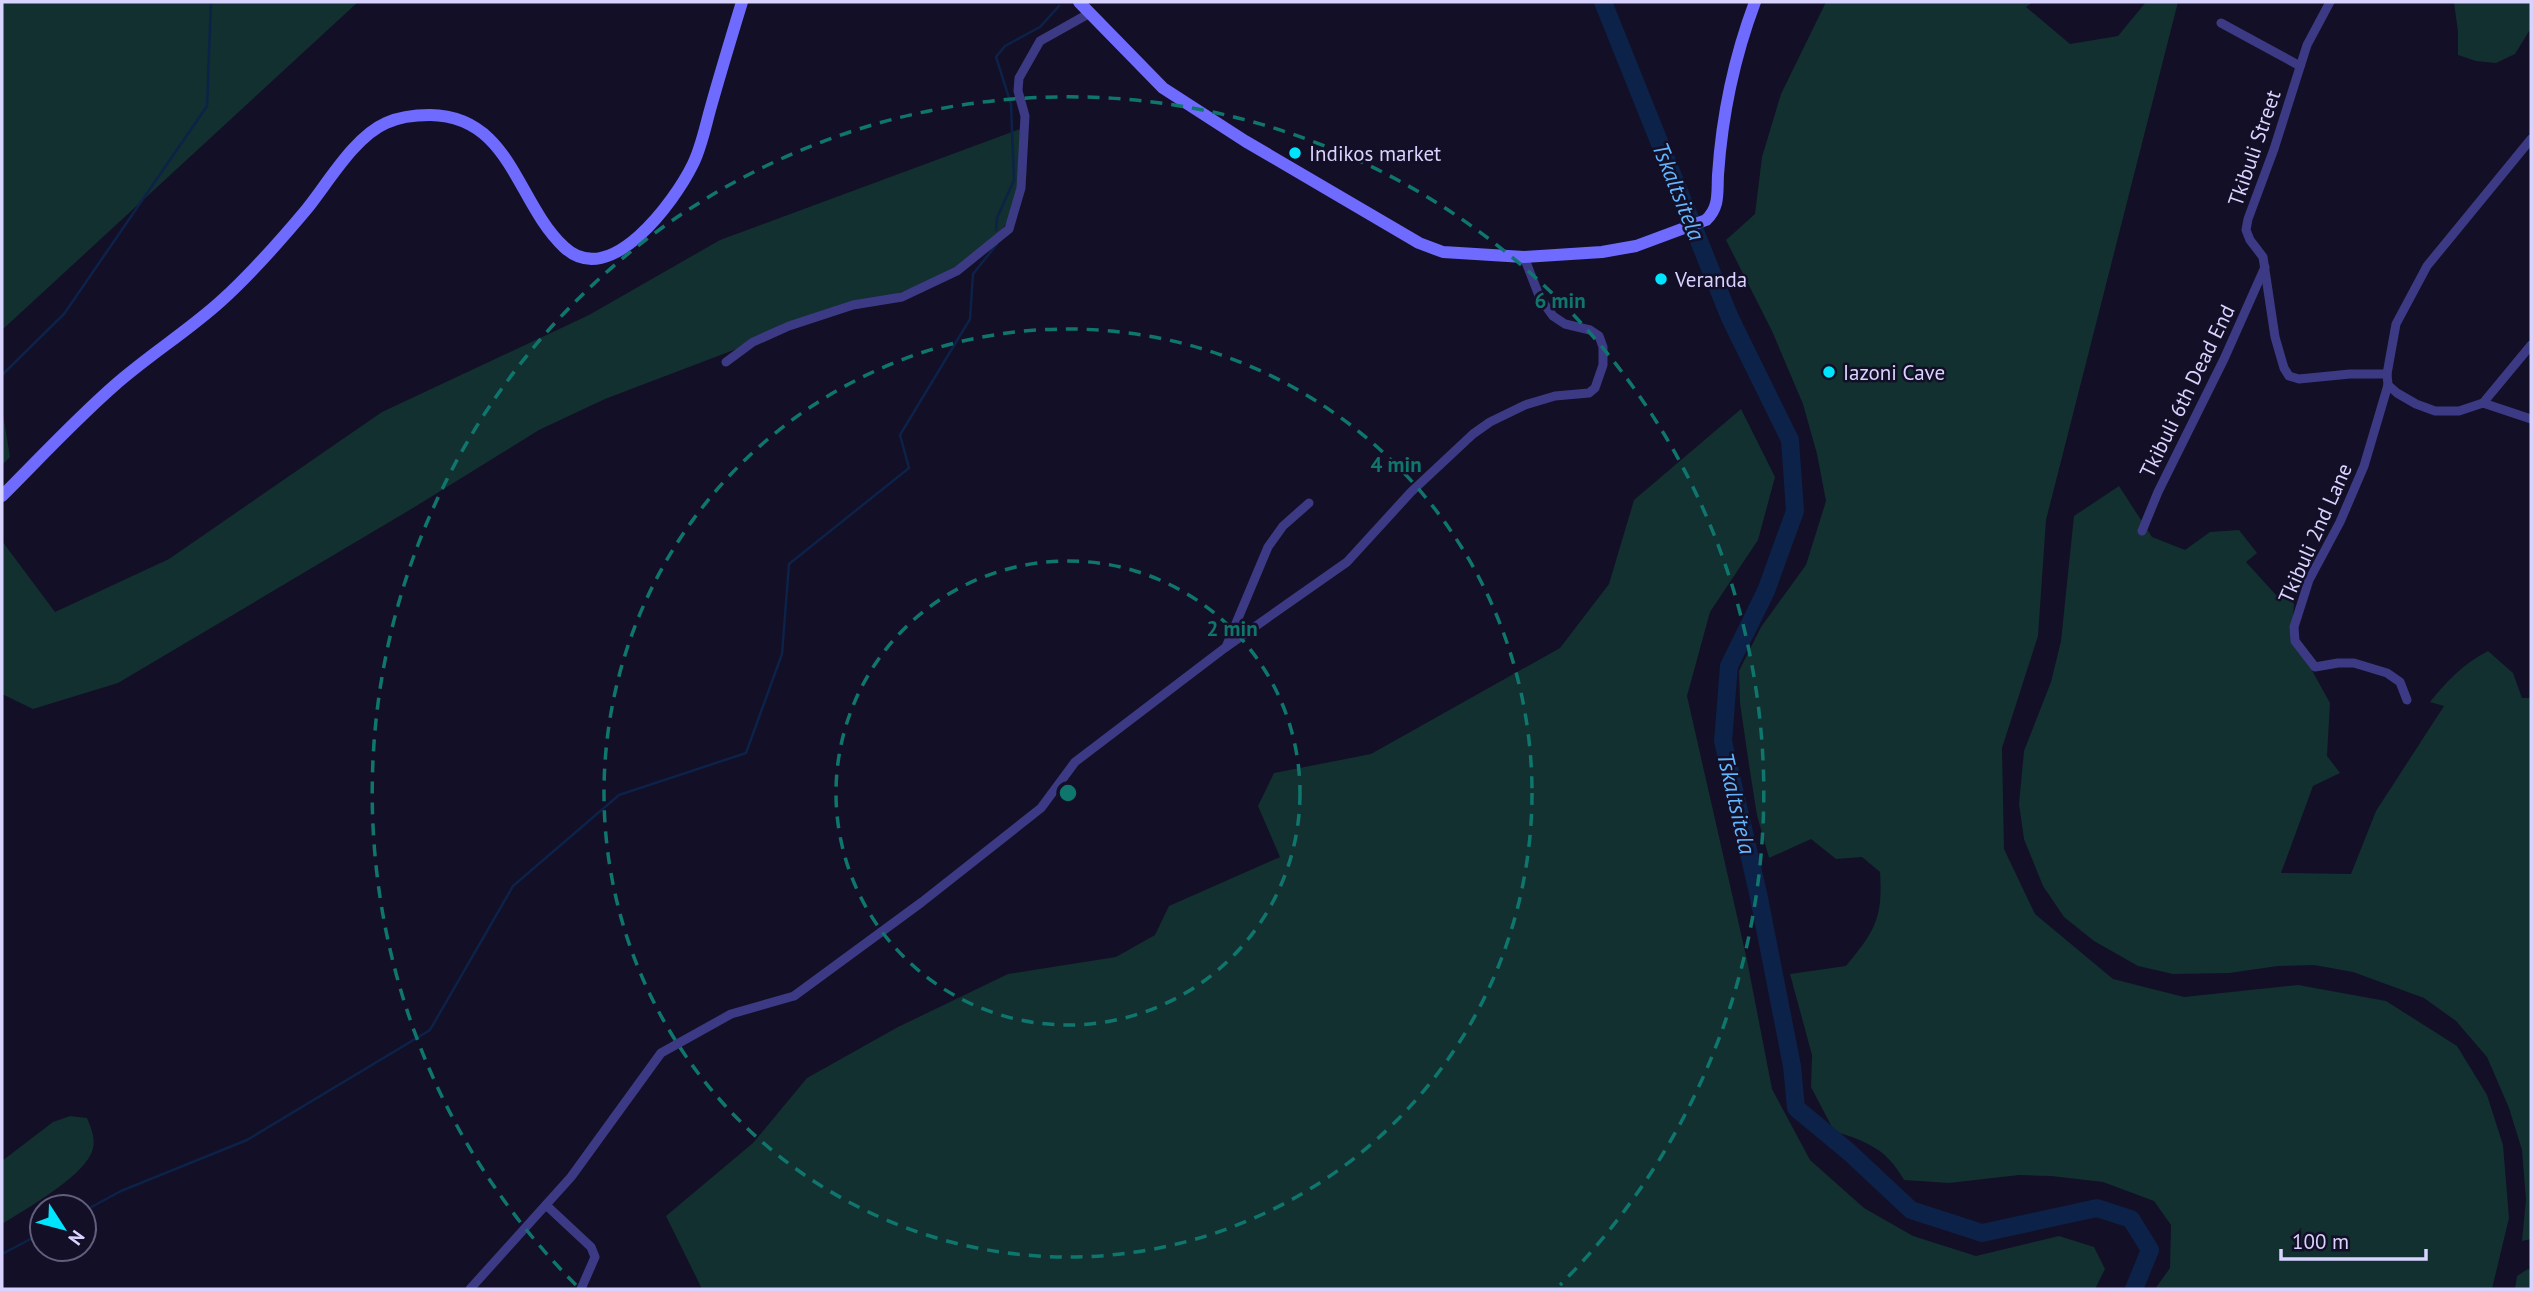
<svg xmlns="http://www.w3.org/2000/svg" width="2533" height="1291" viewBox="0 0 2533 1291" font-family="'PT Sans',sans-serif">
  <rect width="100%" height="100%" fill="#130f26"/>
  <g fill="#12302f">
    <path d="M 2,2 L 358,2 L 2,330 Z"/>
    <path d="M 1826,2 L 2033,2 L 2026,7 L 2070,44 L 2118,36 L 2146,2 L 2178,2 L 2046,520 L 2038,636 L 2002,748 L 2004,849 L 2035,914 L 2113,979 L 2184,997 L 2298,985 L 2386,1001 L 2457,1046 L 2487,1095 L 2503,1145 L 2509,1218 L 2492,1289 L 2155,1289 L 2170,1268 L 2171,1225 L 2154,1201 L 2103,1182 L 2051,1176 L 2019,1175 L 1949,1183 L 1904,1180 C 1886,1148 1867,1142 1834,1131 L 1811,1087 L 1812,1055 L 1790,974 L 1846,966 C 1875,931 1883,918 1880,872 L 1862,857 L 1836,859 L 1811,839 L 1769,858 L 1757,815 L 1749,765 L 1740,703 L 1739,671 L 1761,627 L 1806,565 L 1826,501 L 1817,454 L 1803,404 L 1772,331 L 1726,240 L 1755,214 L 1762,157 L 1781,94 Z"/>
    <path d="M 2454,2 L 2531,2 L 2531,28 L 2515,54 L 2496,63 L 2476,61 L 2458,55 L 2458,32 Z"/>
    <path d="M 1023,128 L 1019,186 L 1007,222 L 998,236 L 961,271 L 893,295 L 826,315 L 605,399 L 539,430 L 413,508 L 118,683 L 33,709 L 2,694 L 2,541 L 55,612 L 169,559 L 382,412 L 589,315 L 720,240 Z"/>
    <path d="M 2,408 L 10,457 L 2,465 Z"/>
    <path d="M 1741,409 L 1775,477 L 1758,540 L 1710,612 L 1687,696 L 1747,960 L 1772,1089 L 1810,1160 L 1864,1208 L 1913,1236 L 1976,1256 L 2059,1236 L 2094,1247 L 2105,1269 L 2095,1289 L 702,1289 L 666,1216 L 753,1143 L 807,1078 L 898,1027 L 1008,974 L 1116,957 L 1155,935 L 1169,906 L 1280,857 L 1258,806 L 1274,773 L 1371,754 L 1560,648 L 1609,584 L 1634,500 Z"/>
    <path d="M 2119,486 L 2152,537 L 2185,550 L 2210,532 L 2239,530 L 2257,553 L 2246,562 L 2276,595 L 2288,598 L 2294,604 L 2291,641 L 2309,665 L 2330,703 L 2327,756 L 2340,773 L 2313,786 L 2281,873 L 2351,874 L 2376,811 L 2444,706 L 2430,702 C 2447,681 2463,664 2488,651 L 2513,673 L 2522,698 L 2531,698 L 2531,1239 L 2522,1241 L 2526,1200 L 2522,1150 L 2509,1108 L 2487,1057 L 2456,1021 L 2424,998 L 2353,972 L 2314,965 L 2278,966 L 2229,973 L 2173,974 L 2138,966 L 2094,941 L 2064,917 L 2043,886 L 2024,839 L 2019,804 L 2024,751 L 2051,682 L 2061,641 L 2074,516 Z"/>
    <path d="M 70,1116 L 87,1118 C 92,1130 97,1142 91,1154 C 79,1179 26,1209 2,1224 L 2,1161 L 53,1122 Z"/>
    <path d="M 2528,1269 L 2531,1271 L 2531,1289 L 2515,1289 L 2517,1276 Z"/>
  </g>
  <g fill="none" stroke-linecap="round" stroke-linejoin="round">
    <g stroke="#0c2248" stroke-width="2.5">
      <path d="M 996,230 L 997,218 L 1014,180 L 1011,104 L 996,57 L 1005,46 L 1040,27 L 1059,6"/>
      <path d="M 2,375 L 64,314 L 207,106 L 211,2"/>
      <path d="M 84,1211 L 121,1191 L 247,1140 L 430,1030 L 513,886 L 619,795 L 746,753 L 782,654 L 789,564 L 909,468 L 900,435 L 970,319 L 973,274 L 997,244"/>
      <path d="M 2,1254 L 42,1233"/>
    </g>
    <path stroke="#0c2248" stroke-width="18" d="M 1603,2 L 1730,318 L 1790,440 L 1795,511 L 1766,591 L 1729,666 L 1723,741 L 1758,893 L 1792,1066 L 1796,1108 L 1849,1152 L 1911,1210 L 1982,1233 L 2097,1208 L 2131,1219 L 2150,1250 L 2134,1289"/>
    <g stroke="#3d3a85" stroke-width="9">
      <path d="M 2330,2 L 2307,45 L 2274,149 L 2248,219 L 2246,230 L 2250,240 L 2263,257 L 2275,337 L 2284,368 L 2289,376 L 2299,379 L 2350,374 L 2387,374"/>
      <path d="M 2221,23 L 2300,66"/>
      <path d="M 2531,139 L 2427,266 L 2396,324 L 2387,374 L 2388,385 L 2397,393 L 2416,404 L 2435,411 L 2459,411 L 2483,403 L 2531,419"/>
      <path d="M 726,362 L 753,342 L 789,326 L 853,305 L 902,297 L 957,271 L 1009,229 L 1021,188 L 1025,116 L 1018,91 L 1019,78 L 1040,41 L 1090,13"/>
      <path d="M 2388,385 L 2364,466 L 2340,522 L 2309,580 L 2294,627 L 2295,641 L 2315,667 L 2338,663 L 2354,663 L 2387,673 L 2400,682 L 2407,700"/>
      <path d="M 2483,403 L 2531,345"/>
      <path d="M 2142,531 L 2158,492 L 2224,359 L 2265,267"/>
      <path d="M 1226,647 L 1268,547 L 1283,526 L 1309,503"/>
      <path d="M 546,1205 L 591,1247 L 595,1257 L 581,1289"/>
      <path d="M 470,1289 L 571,1177 L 661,1053 L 731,1014 L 794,996 L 922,902 L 1041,808 L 1075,762 L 1226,647 L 1347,562 L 1411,492 L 1473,434 L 1490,422 L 1525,405 L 1555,396 L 1589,393 L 1595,388 L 1603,365 L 1603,347 L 1599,336 L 1590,330 L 1565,324 L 1553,316 L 1540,298 L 1524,257"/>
    </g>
    <g stroke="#6f6bff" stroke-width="12">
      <path d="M 1079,2 L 1163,88 L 1245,141 L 1419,243 L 1443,252 L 1524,257 L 1602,252 L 1636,246 L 1706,220 C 1720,207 1717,192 1718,175 C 1722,115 1734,58 1755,2"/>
      <path d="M 2,496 C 39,459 75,420 115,385 C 149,355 188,331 221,301 C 252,273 280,241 306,210 C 328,183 354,137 386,123 C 399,117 415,115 430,115 C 511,116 516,202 564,247 C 610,291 675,201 693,164 C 701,148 705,128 710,110 C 720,74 731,38 742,2"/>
    </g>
  </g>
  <g fill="none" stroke="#0f766e" stroke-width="3.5" stroke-dasharray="12 9">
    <circle cx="1068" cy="793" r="232"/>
    <circle cx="1068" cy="793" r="464"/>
    <path d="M576 1285A696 696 0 1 1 1560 1285"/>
  </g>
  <g fill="#00e5ff" stroke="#130f26" stroke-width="2.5">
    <circle cx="1295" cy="153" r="7"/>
    <circle cx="1661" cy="279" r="7"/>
    <circle cx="1829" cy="372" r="7"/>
  </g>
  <g text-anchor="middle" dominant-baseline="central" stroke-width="5" stroke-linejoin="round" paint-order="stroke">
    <g font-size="21" fill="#d9d4ff" stroke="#130f26">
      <text transform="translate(2254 148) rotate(-71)">Tkibuli Street</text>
      <text transform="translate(2187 391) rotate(-64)">Tkibuli 6th Dead End</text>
      <text transform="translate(2315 533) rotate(-66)">Tkibuli 2nd Lane</text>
    </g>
    <g font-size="21" fill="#d9d4ff" stroke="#130f26" text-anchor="start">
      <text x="1309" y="153">Indikos market</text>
      <text x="1675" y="279">Veranda</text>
      <text x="1843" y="372">Iazoni Cave</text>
    </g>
    <g font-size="23" font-style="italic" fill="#62b6ff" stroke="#130f26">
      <text transform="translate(1679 191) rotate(68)">Tskaltsitela</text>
      <text transform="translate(1737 803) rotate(77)">Tskaltsitela</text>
    </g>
  </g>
  <circle cx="1068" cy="793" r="10" fill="#0f766e" stroke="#130f26" stroke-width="3.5"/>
  <g font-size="21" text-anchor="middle" font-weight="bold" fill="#0f766e" stroke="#130f26" stroke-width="5" stroke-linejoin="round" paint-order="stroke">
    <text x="1560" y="308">6 min</text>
    <text x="1396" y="472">4 min</text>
    <text x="1232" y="636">2 min</text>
  </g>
  <rect width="2533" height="1291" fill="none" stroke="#d9d4ff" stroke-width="7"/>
  <g transform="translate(63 1228) rotate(126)"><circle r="33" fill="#130f26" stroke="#625e7d" stroke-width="2"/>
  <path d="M0-5L12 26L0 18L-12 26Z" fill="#00e5ff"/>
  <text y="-10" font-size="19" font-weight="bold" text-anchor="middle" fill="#d9d4ff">N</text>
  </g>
  <path d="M2281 1249v10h145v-10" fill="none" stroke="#d9d4ff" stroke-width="3.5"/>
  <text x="2292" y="1249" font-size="21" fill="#d9d4ff" stroke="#130f26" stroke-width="5" paint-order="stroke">100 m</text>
</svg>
